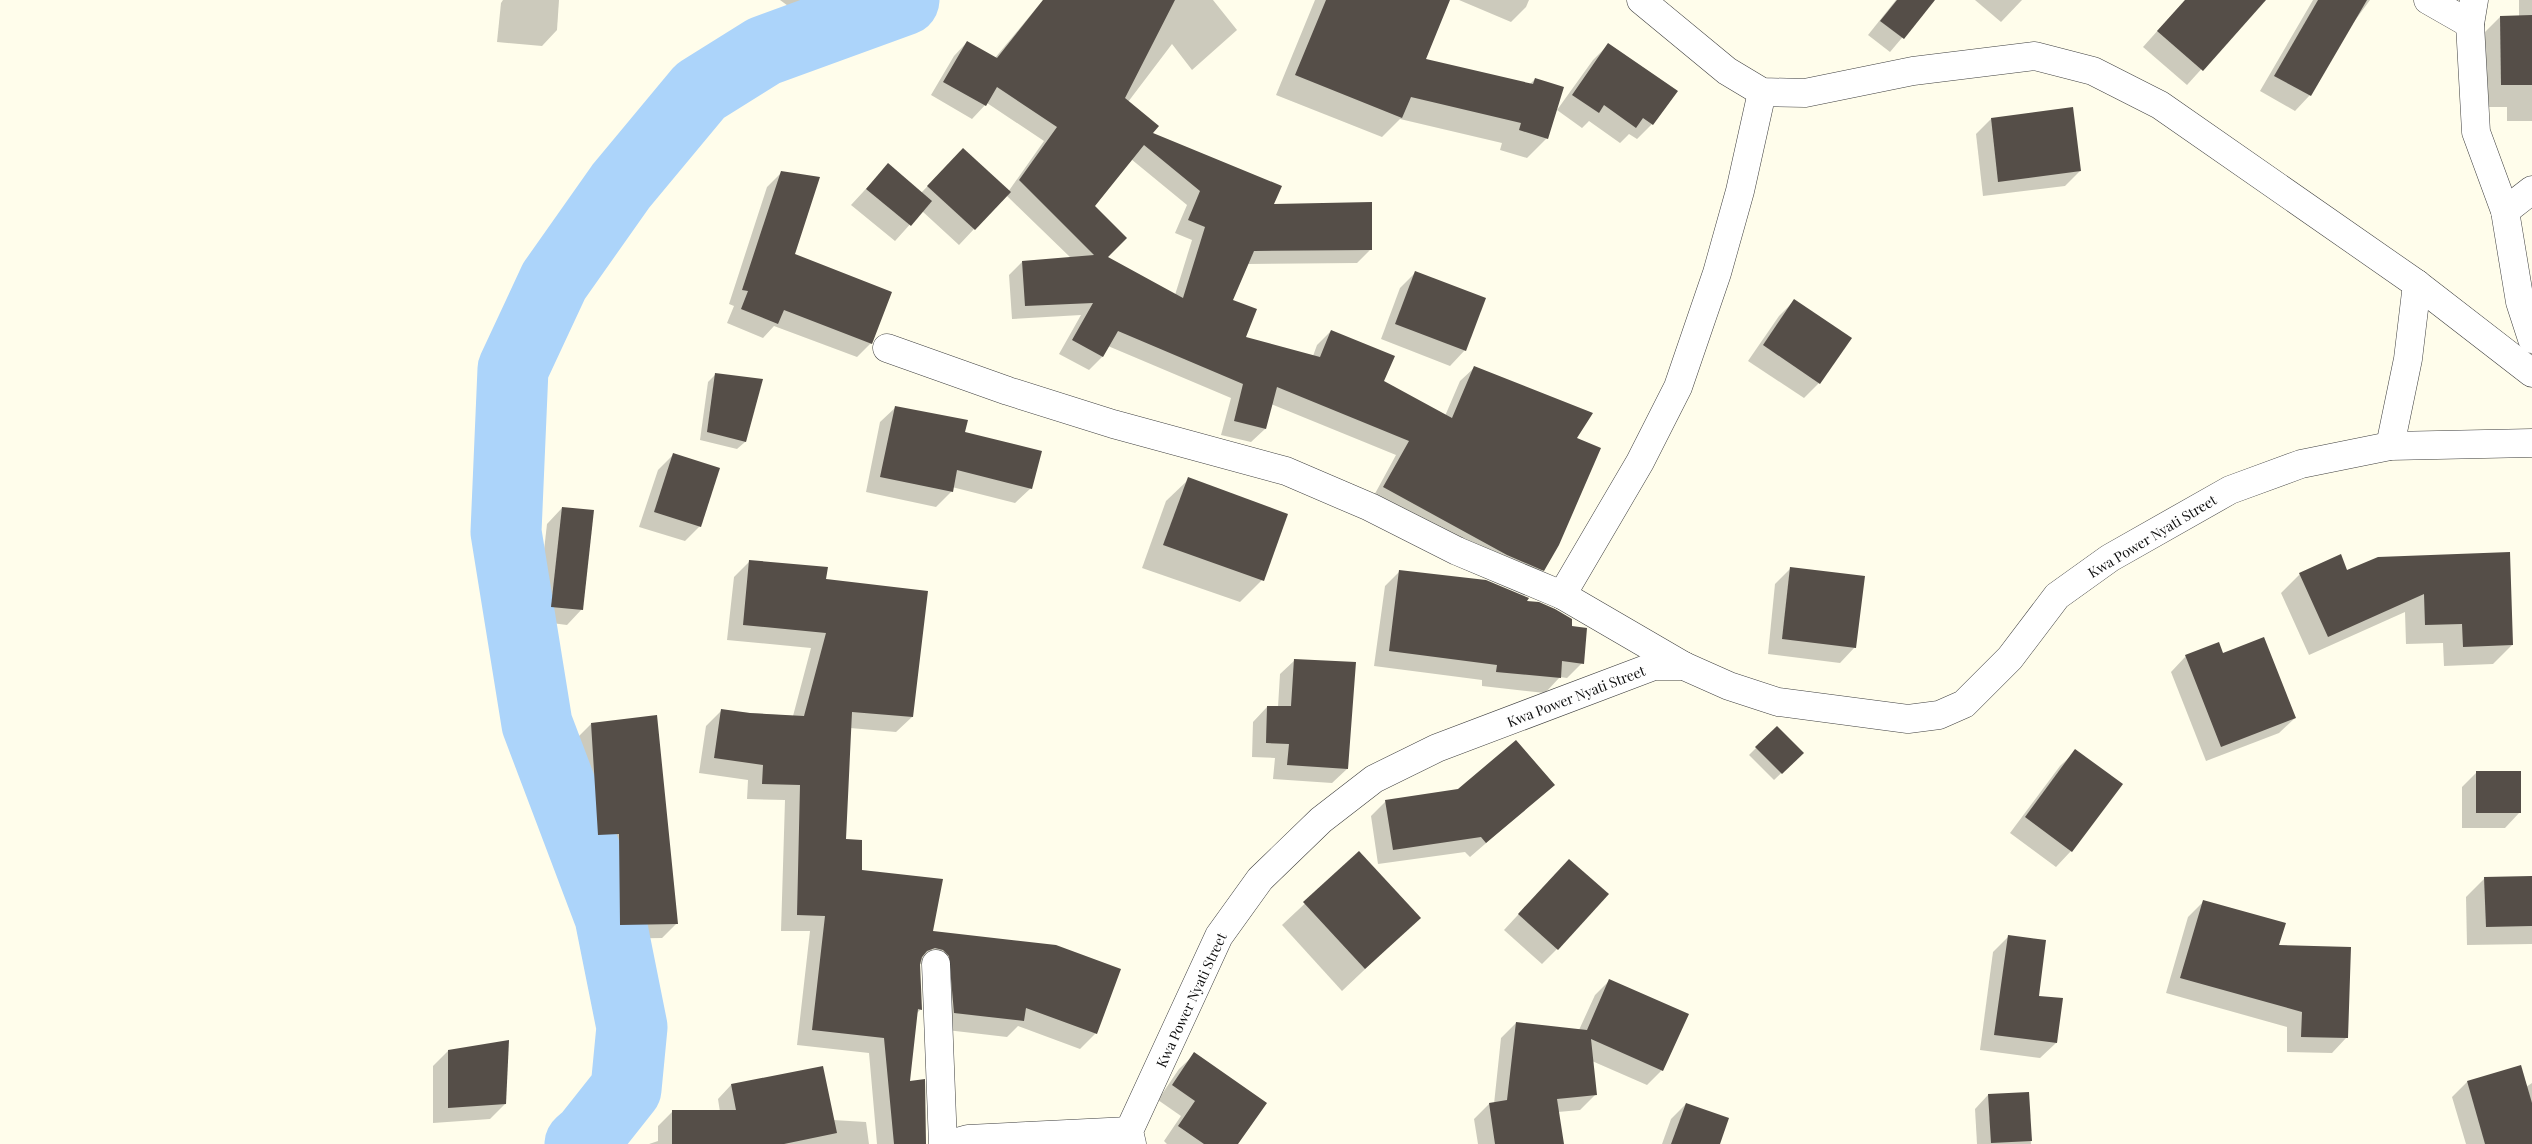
<svg xmlns="http://www.w3.org/2000/svg" width="2532" height="1144" viewBox="0 0 2532 1144" font-family="'Playfair Display',serif">
  <rect width="100%" height="100%" fill="#fffdeb"/>
  <g fill="#0003" fill-rule="evenodd">
    <path d="M 503,0 L 559,0 L 557,30 L 542,46 L 497,42 L 501,3 Z"/>
    <path d="M 780,0 L 836,0 L 814,25 Z"/>
    <path d="M 1043,0 L 1213,0 L 1237,30 L 1192,70 L 1172,44 L 1128,102 L 1151,134 L 1272,205 L 1370,250 L 1357,263 L 1247,264 L 1232,301 L 1245,338 L 1313,356 L 1317,345 L 1331,331 L 1383,382 L 1445,416 L 1460,381 L 1474,368 L 1575,439 L 1543,570 L 1530,583 L 1371,501 L 1396,455 L 1271,404 L 1265,429 L 1251,442 L 1221,435 L 1231,398 L 1108,346 L 1102,357 L 1089,370 L 1059,354 L 1081,315 L 1012,319 L 1009,275 L 1022,262 L 1071,258 L 1006,195 L 959,245 L 922,211 L 895,241 L 851,205 L 888,165 L 921,193 L 948,165 L 1008,192 L 1044,141 L 987,103 L 972,119 L 931,95 L 954,56 L 967,42 L 995,58 ZM 1131,159 L 1187,205 L 1175,233 L 1192,240 L 1175,295 L 1106,257 L 1094,206 Z"/>
    <path d="M 1315,0 L 1398,0 L 1425,60 L 1529,85 L 1535,79 L 1547,138 L 1527,158 L 1500,150 L 1502,143 L 1400,119 L 1382,137 L 1276,95 Z"/>
    <path d="M 1459,0 L 1529,0 L 1526,7 L 1511,22 Z"/>
    <path d="M 1896,0 L 1934,0 L 1890,52 L 1868,35 Z"/>
    <path d="M 1975,0 L 2022,0 L 2001,22 Z"/>
    <path d="M 2185,0 L 2264,0 L 2187,85 L 2143,47 Z"/>
    <path d="M 2313,0 L 2370,0 L 2348,30 L 2310,95 L 2295,111 L 2260,91 Z"/>
    <path d="M 2519,0 L 2532,0 L 2532,121 L 2507,121 L 2507,107 L 2479,107 L 2478,39 L 2500,17 L 2519,16 Z"/>
    <path d="M 1608,45 L 1652,124 L 1637,139 L 1629,134 L 1620,143 L 1589,121 L 1582,128 L 1557,110 L 1593,60 Z"/>
    <path d="M 2072,109 L 2080,171 L 2065,186 L 1983,196 L 1976,134 L 1991,119 Z"/>
    <path d="M 781,173 L 794,255 L 871,343 L 857,357 L 774,326 L 763,338 L 727,323 L 734,306 L 729,304 L 767,187 Z"/>
    <path d="M 1415,273 L 1465,350 L 1450,366 L 1381,339 L 1400,288 Z"/>
    <path d="M 1794,301 L 1819,383 L 1804,398 L 1748,361 L 1779,316 Z"/>
    <path d="M 715,375 L 761,380 L 745,442 L 737,449 L 700,440 L 708,382 Z"/>
    <path d="M 896,407 L 964,432 L 1031,488 L 1015,503 L 952,487 L 952,491 L 936,507 L 866,492 L 880,422 Z"/>
    <path d="M 674,454 L 700,526 L 685,541 L 639,527 L 658,470 Z"/>
    <path d="M 1189,479 L 1262,580 L 1240,602 L 1142,568 L 1166,501 Z"/>
    <path d="M 562,508 L 582,609 L 567,625 L 536,621 L 547,524 Z"/>
    <path d="M 2378,558 L 2512,645 L 2493,664 L 2444,666 L 2443,643 L 2406,644 L 2405,612 L 2309,655 L 2281,593 L 2300,574 L 2347,572 Z"/>
    <path d="M 750,561 L 825,580 L 912,717 L 896,732 L 850,728 L 845,840 L 860,871 L 932,932 L 1096,1033 L 1080,1049 L 1018,1026 L 1007,1037 L 938,1029 L 927,965 L 919,964 L 921,1009 L 916,1014 L 909,1082 L 924,1144 L 877,1144 L 869,1053 L 797,1045 L 810,931 L 781,931 L 785,800 L 747,799 L 748,780 L 699,773 L 706,726 L 721,711 L 793,716 L 811,648 L 727,640 L 734,577 Z"/>
    <path d="M 1791,568 L 1855,647 L 1840,663 L 1768,654 L 1775,584 Z"/>
    <path d="M 1400,571 L 1525,602 L 1570,627 L 1582,663 L 1567,678 L 1560,677 L 1545,693 L 1482,686 L 1482,680 L 1374,666 L 1385,586 Z"/>
    <path d="M 2223,655 L 2295,718 L 2279,733 L 2206,761 L 2171,672 L 2186,656 Z"/>
    <path d="M 1295,660 L 1347,769 L 1332,783 L 1273,779 L 1275,758 L 1252,757 L 1253,722 L 1267,707 L 1278,707 L 1280,674 Z"/>
    <path d="M 591,724 L 677,923 L 662,938 L 606,939 L 605,848 L 584,849 L 577,738 Z"/>
    <path d="M 1777,727 L 1802,753 L 1774,780 L 1749,755 Z"/>
    <path d="M 2076,751 L 2071,851 L 2056,867 L 2010,833 L 2060,766 Z"/>
    <path d="M 2477,772 L 2520,812 L 2505,828 L 2462,828 L 2462,787 Z"/>
    <path d="M 1553,785 L 1470,857 L 1465,852 L 1378,864 L 1371,816 L 1386,801 Z"/>
    <path d="M 1359,853 L 1419,918 L 1342,991 L 1282,925 Z"/>
    <path d="M 1554,876 L 1557,949 L 1542,964 L 1504,930 Z"/>
    <path d="M 2485,878 L 2532,878 L 2532,944 L 2467,945 L 2466,897 Z"/>
    <path d="M 2203,902 L 2278,946 L 2347,1037 L 2332,1053 L 2287,1052 L 2287,1027 L 2166,993 L 2188,917 Z"/>
    <path d="M 2008,937 L 2038,997 L 2056,1043 L 2040,1058 L 1980,1050 L 1993,952 Z"/>
    <path d="M 1610,980 L 1662,1070 L 1647,1085 L 1592,1061 L 1595,1095 L 1580,1110 L 1558,1112 L 1563,1144 L 1478,1144 L 1474,1119 L 1489,1104 L 1494,1104 L 1501,1038 L 1516,1023 L 1579,1030 L 1595,995 Z"/>
    <path d="M 448,1051 L 505,1104 L 490,1119 L 433,1123 L 433,1066 Z"/>
    <path d="M 1195,1054 L 1237,1144 L 1167,1144 L 1164,1141 L 1181,1116 L 1158,1100 L 1179,1069 Z"/>
    <path d="M 2467,1082 L 2526,1087 L 2532,1083 L 2532,1144 L 2466,1144 L 2452,1097 Z"/>
    <path d="M 731,1085 L 833,1120 L 866,1122 L 869,1144 L 649,1144 L 658,1141 L 658,1126 L 672,1112 L 720,1112 L 718,1099 Z"/>
    <path d="M 2028,1093 L 2031,1144 L 1977,1144 L 1975,1109 L 1988,1095 Z"/>
    <path d="M 1686,1104 L 1719,1144 L 1662,1144 L 1671,1119 Z"/>
  </g>
  <g fill="none" stroke-linecap="round" stroke-linejoin="round">
    <path stroke="#acd4fa" stroke-width="71" d="M 580,1144 L 588,1137 L 626,1089 L 632,1027 L 610,917 L 537,724 L 506,532 L 513,369 L 554,281 L 621,186 L 700,91 L 764,51 L 904,0"/>
  </g>
  <g fill="#554e48" fill-rule="evenodd">
    <path d="M 1043,0 L 1175,0 L 1125,98 L 1159,126 L 1153,133 L 1282,186 L 1274,204 L 1372,202 L 1372,250 L 1254,251 L 1233,300 L 1257,309 L 1246,337 L 1320,357 L 1331,330 L 1395,356 L 1384,381 L 1452,418 L 1474,366 L 1593,413 L 1577,438 L 1601,448 L 1559,545 L 1544,571 L 1507,555 L 1383,487 L 1409,441 L 1277,387 L 1266,429 L 1234,421 L 1243,384 L 1118,331 L 1103,357 L 1072,340 L 1093,303 L 1025,306 L 1022,261 L 1094,255 L 1019,180 L 1057,127 L 997,87 L 986,106 L 943,82 L 967,41 L 997,58 ZM 1144,145 L 1200,191 L 1188,220 L 1205,227 L 1183,298 L 1108,257 L 1127,238 L 1095,206 Z"/>
    <path d="M 1326,0 L 1450,0 L 1426,59 L 1533,84 L 1535,78 L 1564,87 L 1548,139 L 1519,130 L 1521,123 L 1411,97 L 1402,118 L 1295,75 Z"/>
    <path d="M 1897,0 L 1935,0 L 1904,39 L 1880,21 Z"/>
    <path d="M 2185,0 L 2266,0 L 2203,71 L 2157,31 Z"/>
    <path d="M 2318,0 L 2367,0 L 2311,96 L 2274,76 Z"/>
    <path d="M 2532,15 L 2532,85 L 2501,85 L 2500,16 Z"/>
    <path d="M 1608,43 L 1678,91 L 1653,125 L 1643,118 L 1636,128 L 1604,105 L 1599,113 L 1572,95 Z"/>
    <path d="M 2073,107 L 2081,171 L 1998,182 L 1991,118 Z"/>
    <path d="M 963,148 L 1011,192 L 975,230 L 927,186 Z"/>
    <path d="M 888,163 L 932,201 L 911,226 L 866,189 Z"/>
    <path d="M 781,171 L 820,177 L 795,254 L 892,292 L 872,344 L 784,310 L 778,324 L 741,309 L 748,291 L 742,290 Z"/>
    <path d="M 1415,271 L 1486,298 L 1466,351 L 1395,324 Z"/>
    <path d="M 1794,299 L 1852,338 L 1820,384 L 1763,345 Z"/>
    <path d="M 715,373 L 763,379 L 746,442 L 707,432 Z"/>
    <path d="M 895,406 L 968,420 L 965,432 L 1042,451 L 1032,489 L 957,470 L 953,492 L 880,477 Z"/>
    <path d="M 673,453 L 720,468 L 701,527 L 654,512 Z"/>
    <path d="M 1188,477 L 1288,514 L 1264,581 L 1163,545 Z"/>
    <path d="M 562,507 L 594,510 L 583,610 L 551,607 Z"/>
    <path d="M 2510,552 L 2513,645 L 2463,647 L 2462,624 L 2425,625 L 2424,594 L 2328,637 L 2299,573 L 2341,554 L 2347,570 L 2378,557 Z"/>
    <path d="M 749,560 L 828,567 L 826,579 L 928,591 L 913,717 L 852,712 L 846,839 L 862,840 L 862,870 L 943,879 L 933,931 L 1056,945 L 1121,969 L 1097,1034 L 1026,1008 L 1024,1021 L 954,1013 L 949,956 L 943,950 L 935,948 L 927,951 L 922,957 L 920,964 L 922,1010 L 918,1009 L 910,1081 L 925,1079 L 926,1144 L 894,1144 L 884,1038 L 812,1030 L 825,916 L 797,915 L 800,785 L 762,784 L 763,765 L 714,758 L 721,709 L 750,713 L 804,716 L 826,633 L 743,625 Z"/>
    <path d="M 1790,567 L 1865,576 L 1856,648 L 1782,639 Z"/>
    <path d="M 1399,570 L 1486,580 L 1529,598 L 1527,601 L 1539,602 L 1555,609 L 1572,619 L 1572,626 L 1587,628 L 1584,664 L 1562,661 L 1561,678 L 1496,672 L 1497,665 L 1389,651 Z"/>
    <path d="M 2264,637 L 2296,718 L 2221,747 L 2185,655 L 2219,642 L 2223,653 Z"/>
    <path d="M 1294,659 L 1356,662 L 1348,769 L 1287,765 L 1289,744 L 1266,743 L 1267,706 L 1291,706 Z"/>
    <path d="M 657,715 L 678,924 L 620,925 L 619,834 L 598,835 L 591,723 Z"/>
    <path d="M 1777,726 L 1804,753 L 1782,774 L 1755,747 Z"/>
    <path d="M 1516,740 L 1555,785 L 1486,843 L 1481,837 L 1393,850 L 1385,800 L 1458,789 Z"/>
    <path d="M 2075,749 L 2123,784 L 2072,852 L 2025,817 Z"/>
    <rect x="2476" y="771" width="45" height="42"/>
    <path d="M 1359,851 L 1421,918 L 1365,969 L 1303,902 Z"/>
    <path d="M 1569,859 L 1609,894 L 1558,950 L 1518,914 Z"/>
    <path d="M 2532,876 L 2532,926 L 2486,927 L 2484,877 Z"/>
    <path d="M 2203,900 L 2286,923 L 2279,945 L 2351,947 L 2348,1038 L 2301,1037 L 2302,1012 L 2180,978 Z"/>
    <path d="M 2008,935 L 2046,940 L 2039,996 L 2063,998 L 2057,1043 L 1994,1035 Z"/>
    <path d="M 1609,979 L 1689,1014 L 1663,1071 L 1591,1039 L 1597,1095 L 1557,1099 L 1564,1144 L 1495,1144 L 1489,1103 L 1507,1100 L 1516,1022 L 1587,1030 Z"/>
    <path d="M 509,1040 L 506,1104 L 448,1108 L 448,1050 Z"/>
    <path d="M 1194,1052 L 1267,1103 L 1238,1144 L 1204,1144 L 1178,1126 L 1195,1101 L 1172,1085 Z"/>
    <path d="M 2521,1065 L 2532,1103 L 2532,1144 L 2485,1144 L 2467,1081 Z"/>
    <path d="M 823,1066 L 837,1133 L 784,1144 L 672,1144 L 672,1110 L 736,1110 L 731,1084 Z"/>
    <path d="M 2029,1092 L 2032,1141 L 1991,1143 L 1988,1094 Z"/>
    <path d="M 1686,1103 L 1729,1118 L 1720,1144 L 1671,1144 Z"/>
  </g>
  <g fill="none" stroke-linecap="round" stroke-linejoin="round">
    <defs>
      <g id="street">
        <path d="M 1641,0 L 1727,71 L 1762,92 L 1805,93 L 1913,71 L 2035,56 L 2093,71 L 2160,105 L 2417,284 L 2532,373"/>
        <path d="M 2428,0 L 2470,24"/>
        <path d="M 2474,0 L 2470,24 L 2476,132 L 2505,211 L 2520,302 L 2532,339"/>
        <path d="M 2505,211 L 2532,190"/>
        <path d="M 887,348 L 1008,391 L 1113,424 L 1286,471 L 1370,507 L 1457,551 L 1562,595 L 1684,666"/>
        <path d="M 2390,446 L 2408,359 L 2417,284"/>
        <path d="M 1562,595 L 1640,462 L 1678,387 L 1717,273 L 1740,191 L 1762,92"/>
        <path d="M 936,964 L 943,1144"/>
        <path d="M 950,1144 L 968,1139 L 1129,1131"/>
        <path d="M 1132,1144 L 1129,1131 L 1219,936 L 1260,879 L 1321,820 L 1374,779 L 1437,748 L 1654,666 L 1684,666 L 1729,686 L 1778,702 L 1908,719 L 1939,715 L 1964,704 L 2010,658 L 2057,596 L 2110,558 L 2230,490 L 2301,464 L 2390,446 L 2532,443"/>
      </g>
    </defs>
    <use href="#street" stroke="#3f3f3f" stroke-width="29"/>
    <use href="#street" stroke="#fff" stroke-width="28"/>
  </g>
  <g text-anchor="middle" dominant-baseline="central" stroke-width="5" stroke-linejoin="round" paint-order="stroke">
    <g font-size="14" fill="#0c0c0c" stroke="#fff">
      <text transform="translate(2152 536) rotate(-31)">Kwa Power Nyati Street</text>
      <text transform="translate(1576 696) rotate(-21)">Kwa Power Nyati Street</text>
      <text transform="translate(1191 1000) rotate(-65)">Kwa Power Nyati Street</text>
    </g>
  </g>
</svg>
